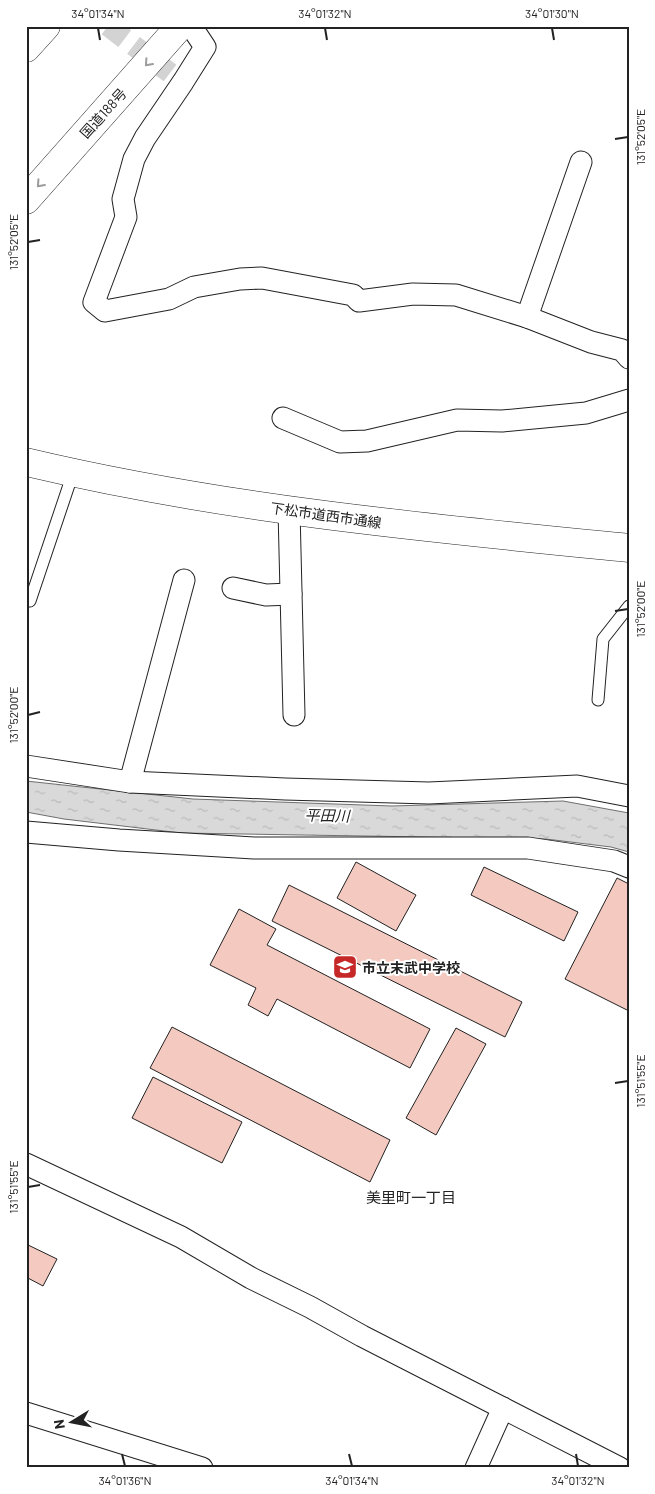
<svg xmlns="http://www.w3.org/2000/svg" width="655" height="1494" viewBox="0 0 655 1494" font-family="Barlow,'Noto Sans JP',sans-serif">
  <defs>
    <pattern id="water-ripples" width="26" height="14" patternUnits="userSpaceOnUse" patternTransform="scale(1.25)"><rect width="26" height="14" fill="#d9d9d9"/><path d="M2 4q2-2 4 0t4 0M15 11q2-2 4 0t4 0" fill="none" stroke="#bababa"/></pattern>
  </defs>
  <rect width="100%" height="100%" fill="#fff"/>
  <path fill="url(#water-ripples)" stroke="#6f6f6f" d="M 26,781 L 193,799 L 392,806 L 563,801 L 629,813 L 629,852 L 611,847 L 546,839 L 181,833 L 64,819 L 26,812 Z"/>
  <g fill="#f3c9c0" stroke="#222">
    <path d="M 356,862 L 416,895 L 396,931 L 337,898 Z"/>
    <path d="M 484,867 L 578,912 L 564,941 L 471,895 Z"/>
    <path d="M 617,878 L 629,884 L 629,1011 L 565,979 Z"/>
    <path d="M 289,885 L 522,1002 L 505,1037 L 272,921 Z"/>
    <path d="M 239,909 L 276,929 L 267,945 L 430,1029 L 410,1068 L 277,999 L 268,1016 L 248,1005 L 256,988 L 210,965 Z"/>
    <path d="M 172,1027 L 390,1140 L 370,1182 L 150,1068 Z"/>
    <path d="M 456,1028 L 486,1044 L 436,1135 L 406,1118 Z"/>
    <path d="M 153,1077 L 242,1122 L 222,1163 L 132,1118 Z"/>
    <path d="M 26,1244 L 57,1259 L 43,1286 L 26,1277 Z"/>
  </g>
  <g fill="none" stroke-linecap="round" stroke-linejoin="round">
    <path stroke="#d3d3d3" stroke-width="21" stroke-dasharray="21 11" stroke-linecap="butt" d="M 108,26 L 170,73"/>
    <defs>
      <g id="service">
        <path d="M 30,601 L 73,473"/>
        <path d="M 598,700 L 603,639 L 629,606"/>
      </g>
      <g id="minor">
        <path d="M 191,26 L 205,47 L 183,82 L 145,138 L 134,159 L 123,199 L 126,217 L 94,302 L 105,311 L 169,299 L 194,287 L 240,279 L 262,278 L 353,295 L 359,301 L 413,294 L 456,295 L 527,317 L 591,342 L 622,350 L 629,358"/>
        <path d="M 527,317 L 581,162"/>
        <path d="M 283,418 L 340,442 L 367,441 L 457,420 L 502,421 L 586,413 L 629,400"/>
        <path d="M 289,510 L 294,715"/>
        <path d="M 233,588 L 266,595 L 291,594"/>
        <path d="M 26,766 L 130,782 L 285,789 L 429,793 L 577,786 L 629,796"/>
        <path d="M 130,782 L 184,580"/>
        <path d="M 26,832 L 119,840 L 254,848 L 528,848 L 614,861 L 629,867"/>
        <path d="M 26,1164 L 181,1237 L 251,1278 L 310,1307 L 362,1336 L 620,1468"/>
        <path d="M 26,1413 L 202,1468"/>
        <path d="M 476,1468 L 503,1408"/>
      </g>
      <path id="tertiary" d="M 26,462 C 224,509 427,528 629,548"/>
      <g id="trunk">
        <path d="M 26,48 L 46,26"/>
        <path d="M 26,200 L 180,26"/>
      </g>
    </defs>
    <use href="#service" stroke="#222" stroke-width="13"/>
    <use href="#minor" stroke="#222" stroke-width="23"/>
    <use href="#tertiary" stroke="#222" stroke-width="29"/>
    <use href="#trunk" stroke="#222" stroke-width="29"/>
    <use href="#service" stroke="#fff" stroke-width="11"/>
    <use href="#minor" stroke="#fff" stroke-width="21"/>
    <use href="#tertiary" stroke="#fff" stroke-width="28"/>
    <use href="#trunk" stroke="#fff" stroke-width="28"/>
  </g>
  <defs><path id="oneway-chevron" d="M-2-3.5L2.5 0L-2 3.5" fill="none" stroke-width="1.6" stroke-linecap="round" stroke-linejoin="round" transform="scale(1.25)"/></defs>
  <g stroke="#9c9c9c">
    <use href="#oneway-chevron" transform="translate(148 63) rotate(132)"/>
    <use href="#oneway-chevron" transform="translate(40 184) rotate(132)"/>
  </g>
  <path fill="none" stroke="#222" stroke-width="2" d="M 98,28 L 100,40M 325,28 L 327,40M 552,28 L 554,40M 615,139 L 628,137M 28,242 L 40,240M 615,611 L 628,609M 28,715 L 40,712M 615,1083 L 628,1081M 28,1187 L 40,1185M 122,1454 L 125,1466M 349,1454 L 352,1466M 576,1454 L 578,1466"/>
  <defs>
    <symbol id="school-square" viewBox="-11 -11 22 22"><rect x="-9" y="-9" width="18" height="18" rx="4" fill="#c62828" stroke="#fff"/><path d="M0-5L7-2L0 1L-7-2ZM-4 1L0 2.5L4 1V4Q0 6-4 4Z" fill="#fff"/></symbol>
  </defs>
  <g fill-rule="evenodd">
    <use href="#school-square" x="331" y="953" width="28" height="28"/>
  </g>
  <g text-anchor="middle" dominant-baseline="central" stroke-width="4" stroke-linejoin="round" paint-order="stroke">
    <g font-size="14" fill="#222" stroke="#fff">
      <text transform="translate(103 113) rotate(-48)">国道188号</text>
      <text transform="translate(326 515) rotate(8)">下松市道西市通線</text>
    </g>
    <g font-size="14" font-weight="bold" fill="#222" stroke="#fff" text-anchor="start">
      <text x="362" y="967">市立末武中学校</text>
    </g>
    <g font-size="15" font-style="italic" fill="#222" stroke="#fff">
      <text transform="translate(327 815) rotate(1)">平田川</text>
    </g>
    <g font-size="15" fill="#222" stroke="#fff">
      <text x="411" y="1197">美里町一丁目</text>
    </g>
  </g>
  <rect width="655" height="1494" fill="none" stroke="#ffffff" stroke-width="55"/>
  <g transform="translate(72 1422) rotate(260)" stroke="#ffffff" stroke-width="4" paint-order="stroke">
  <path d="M0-4L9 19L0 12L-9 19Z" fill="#222222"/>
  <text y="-8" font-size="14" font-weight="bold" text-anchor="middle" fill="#222222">N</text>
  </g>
  <rect x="28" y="28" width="600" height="1438" fill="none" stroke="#222" stroke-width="2"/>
  <g font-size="12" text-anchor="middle" fill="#222">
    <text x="98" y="18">34°01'34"N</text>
    <text x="325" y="18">34°01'32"N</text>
    <text x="552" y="18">34°01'30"N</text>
    <text transform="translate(641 137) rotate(-90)" y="4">131°52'05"E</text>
    <text transform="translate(14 242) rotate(-90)" y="4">131°52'05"E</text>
    <text transform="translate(641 609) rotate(-90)" y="4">131°52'00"E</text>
    <text transform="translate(14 715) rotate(-90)" y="4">131°52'00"E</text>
    <text transform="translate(641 1081) rotate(-90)" y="4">131°51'55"E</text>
    <text transform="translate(14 1187) rotate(-90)" y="4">131°51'55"E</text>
    <text x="125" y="1485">34°01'36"N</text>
    <text x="352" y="1485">34°01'34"N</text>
    <text x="578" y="1485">34°01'32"N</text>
  </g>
</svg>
